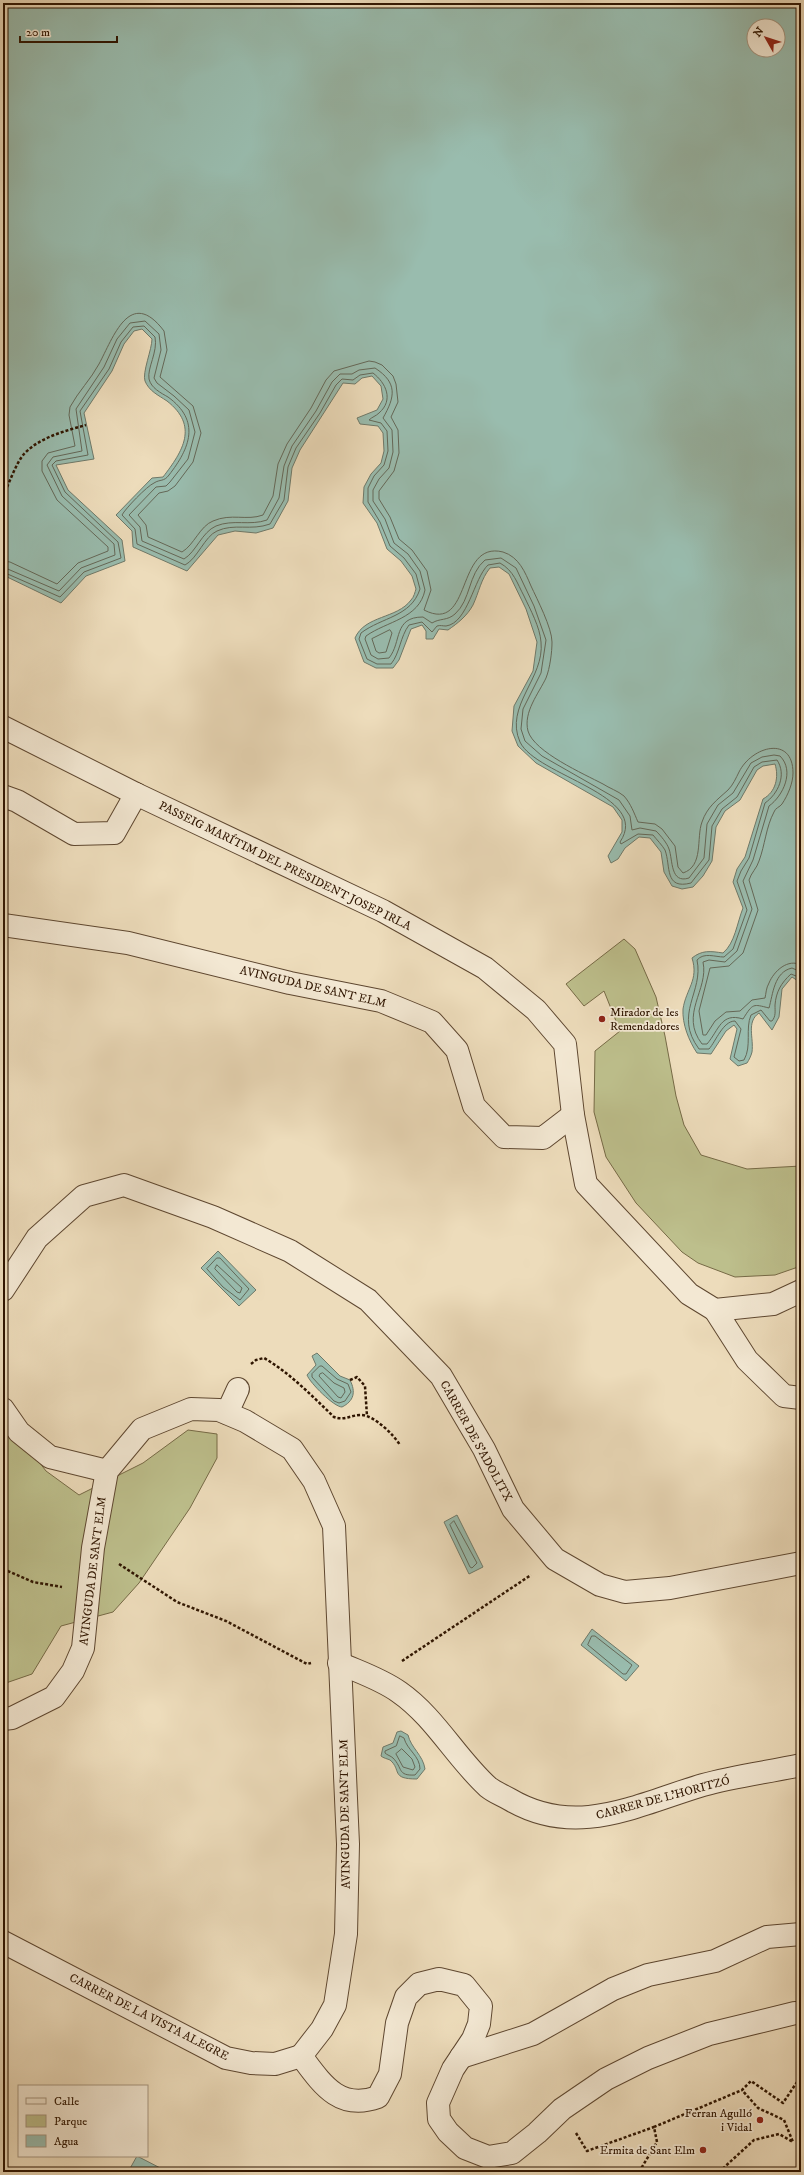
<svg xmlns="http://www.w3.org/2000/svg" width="804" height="2175" font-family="'IM FELL DW Pica',serif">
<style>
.green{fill:#bdbf8c;stroke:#766a46}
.water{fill:#99bcae;stroke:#6f7969;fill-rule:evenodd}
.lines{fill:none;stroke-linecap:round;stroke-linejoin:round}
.shore{stroke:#646858;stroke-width:1}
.minor-casing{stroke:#5e4730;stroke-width:24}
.path{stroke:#2f1501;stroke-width:2.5;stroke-dasharray:3 2;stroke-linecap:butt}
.minor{stroke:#f3e8d3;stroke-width:22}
.poi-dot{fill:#8f2418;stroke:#f3e8d3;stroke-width:1.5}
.labels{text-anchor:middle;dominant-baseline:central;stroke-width:3.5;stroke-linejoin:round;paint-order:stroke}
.street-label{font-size:12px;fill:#2f1501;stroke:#f3e8d3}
.poi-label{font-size:12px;fill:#2f1501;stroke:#f3e8d3;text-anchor:end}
</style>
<rect width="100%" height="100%" fill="#eddcbb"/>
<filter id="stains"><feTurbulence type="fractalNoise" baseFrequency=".005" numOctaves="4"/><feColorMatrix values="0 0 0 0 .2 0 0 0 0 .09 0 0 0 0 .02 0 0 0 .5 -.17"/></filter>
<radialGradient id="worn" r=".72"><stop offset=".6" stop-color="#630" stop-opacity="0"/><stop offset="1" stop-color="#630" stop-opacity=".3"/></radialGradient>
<g class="green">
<path d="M 624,939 L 635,949 L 656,997 L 665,1036 L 676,1096 L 684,1125 L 701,1155 L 747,1169 L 801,1166 L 801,1266 L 775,1275 L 735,1277 L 698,1263 L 682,1252 L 636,1203 L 606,1157 L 594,1112 L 595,1051 L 620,1031 L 604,991 L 584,1006 L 566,984 Z"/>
<path d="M 3,1415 L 46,1471 L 79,1495 L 143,1463 L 188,1430 L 217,1434 L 217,1458 L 190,1508 L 139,1583 L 113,1612 L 61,1626 L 32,1674 L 3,1684 Z"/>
</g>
<g class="water">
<path d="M 3,3 L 801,3 L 801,983 L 792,977 L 782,989 L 779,1017 L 772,1030 L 759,1013 C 746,1022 754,1038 752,1052 C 751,1056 749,1060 747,1063 L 738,1066 L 730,1059 L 737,1029 L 734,1025 L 726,1031 L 711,1054 L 697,1053 C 689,1041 682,1024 683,1009 C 686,989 699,980 692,958 C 702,950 710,951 723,953 C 735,943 737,923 743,908 L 733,882 L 737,869 L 745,857 L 763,799 C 776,792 779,777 775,764 L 763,766 L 757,770 L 740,800 L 725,811 L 716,827 L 712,861 L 703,876 L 693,887 L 682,889 L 672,886 L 664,872 L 661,852 L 650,838 L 639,837 L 625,848 L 618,859 L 611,863 L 608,856 L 622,832 L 622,820 L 613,807 L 536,763 L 518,746 L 512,731 L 514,706 L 533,671 L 537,642 L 526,609 L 509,574 L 499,567 L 490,568 C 481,579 479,592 473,605 C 467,616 458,623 448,630 L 439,629 L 433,639 L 426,639 L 426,631 L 422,625 L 411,629 L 399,660 L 393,668 L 376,668 L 364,662 L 355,638 C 365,615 397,619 411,600 C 414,597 415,592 416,589 L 412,576 L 401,561 L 387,549 L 377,523 L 363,503 L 364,487 L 371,474 L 381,463 L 384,451 L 383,433 L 378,426 L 360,424 L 357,418 L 377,410 L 383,399 L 381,386 L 372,376 L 362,378 L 355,384 L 343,383 L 300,450 L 292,468 L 288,501 L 273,528 L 256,533 L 235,531 L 218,535 L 187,571 L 133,547 L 132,531 L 116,515 L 152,478 L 163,477 C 183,451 199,426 167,401 C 158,395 149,391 145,381 C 142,373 152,349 152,339 L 142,329 L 134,331 L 124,344 L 112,371 L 84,413 L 94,459 L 56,465 L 68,490 L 122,540 L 125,561 L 86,576 L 61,603 L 3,575 ZM 754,26 L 778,26 L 778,50 L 754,50 Z"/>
<path d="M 218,1251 L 256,1290 L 239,1306 L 201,1268 Z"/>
<path d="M 317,1353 L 340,1376 L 350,1380 C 356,1392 354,1401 342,1407 C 334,1407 310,1383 307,1375 L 316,1365 L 312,1356 Z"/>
<path d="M 457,1515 L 483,1567 L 469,1574 L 444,1522 Z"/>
<path d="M 592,1629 L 639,1666 L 626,1681 L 581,1645 Z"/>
<path d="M 401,1731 L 408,1735 C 411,1748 423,1755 425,1769 L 417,1779 C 390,1779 402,1770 390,1760 C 388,1759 383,1758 381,1756 L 383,1747 L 393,1743 L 397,1732 Z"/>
<path d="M 137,2156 L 168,2172 L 128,2172 Z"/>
</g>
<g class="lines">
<g class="shore">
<path d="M 3,561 L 10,562 L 57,584 L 78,563 L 108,551 L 108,547 L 57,500 L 42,471 L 42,461 L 48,453 L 75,446 L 69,415 L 70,407 C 78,392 91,379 99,364 C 113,338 130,286 164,331 L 167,350 L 160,377 L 193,406 L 201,433 L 193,462 L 175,486 L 168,491 L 159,493 L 138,515 L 146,525 L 148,537 L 182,552 C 194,545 200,526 213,521 C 231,513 247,521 263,515 L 273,496 L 278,464 L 287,444 L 311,408 L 326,380 L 334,371 L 369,361 L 375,362 L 382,365 L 393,376 L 396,384 L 398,402 L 391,417 L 398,430 L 399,453 L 394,471 L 379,491 L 379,499 L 390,517 L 399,539 L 412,550 L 427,571 L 431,590 L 424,610 C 473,635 455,540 503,552 C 519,557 525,572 531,586 C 537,599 552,628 552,642 C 552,652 550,668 546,678 C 539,693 523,712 528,731 C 534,752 584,774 603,784 C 609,788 618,791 624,796 C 631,804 634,813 638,822 L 655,824 L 662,829 L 675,846 L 678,867 L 683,873 C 704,866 696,838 702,822 C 707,807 717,800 728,790 C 733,785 736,778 739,772 C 752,746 793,735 793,773 C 793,783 788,795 782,804 C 780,807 775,808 774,812 C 766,827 765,845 759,861 C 757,868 751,873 749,880 L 758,910 L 743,953 L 729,966 L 710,968 L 699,1011 L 703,1035 L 706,1035 L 715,1021 L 726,1012 L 740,1011 L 752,1000 L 765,998 C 766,994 766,988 769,983 C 774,971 788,958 801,965"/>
<path d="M 3,567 L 59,591 L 81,568 L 115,555 L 114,544 L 62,496 L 47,465 L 53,457 L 82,451 L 76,409 L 104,367 L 117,339 L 130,323 L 145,321 L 159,334 L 161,350 L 154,378 L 157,383 L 174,396 L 189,410 L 195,432 L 188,459 L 170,482 L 166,486 L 156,487 L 129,515 L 140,527 L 142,541 L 184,559 C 196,552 202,532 216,526 C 233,519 250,526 267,520 L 279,498 L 284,466 L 292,446 L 316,411 L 332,382 L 340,374 L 352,374 L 359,370 L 375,368 C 398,383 395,397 383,418 L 392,430 L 393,452 L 389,468 L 379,479 L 373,490 L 373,501 L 385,519 L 394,543 L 408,554 L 420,571 L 425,590 C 419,619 387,621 366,636 L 365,639 L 371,655 L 378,659 L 389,658 C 402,642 393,617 423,617 L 432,623 C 440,618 447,621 455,614 C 471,600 468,574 485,560 L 501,558 L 516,568 L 534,606 L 546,640 L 541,673 L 523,709 L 521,729 L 525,741 L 542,756 L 619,800 L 630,816 L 632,830 L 640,828 L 656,831 C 661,836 667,843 669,849 C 673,860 670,884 689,878 L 704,858 L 707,824 L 718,805 L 733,793 L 751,763 L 762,757 L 774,755 L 780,756 C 795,771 783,796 769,806 L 753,860 L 743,881 L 752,909 L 737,951 L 725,962 L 709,960 L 703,962 C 709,990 679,1014 702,1044 L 707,1044 C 719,1030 721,1012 743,1019 C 753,1003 753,1004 769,1008 C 773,994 774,972 792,968 L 801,972"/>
<path d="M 3,572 L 60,597 L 84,572 L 121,558 L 118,542 L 65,492 L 52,465 L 56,461 L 88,455 L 80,411 L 109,369 L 121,342 L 133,327 L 144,326 L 155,337 C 158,352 147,368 149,379 C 151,388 161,393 168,397 C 201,421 190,448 169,475 C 164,482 160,479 154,483 C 147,486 125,509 122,515 L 135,529 L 137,544 L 185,565 C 197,559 205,536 217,531 C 234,523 251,531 270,524 L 284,500 L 288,467 L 296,448 L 320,413 L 336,385 L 342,379 L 353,380 L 360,375 L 373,373 C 386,383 394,400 379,413 C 376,416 372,417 369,420 L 381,423 L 387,431 L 388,451 L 384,465 L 374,476 L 368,488 L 368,502 L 380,522 L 390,546 L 404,558 L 416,574 L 420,589 C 411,617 382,617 361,633 L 359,639 L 367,659 L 377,664 L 391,664 C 400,653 400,637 409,625 L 422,622 L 432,632 L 437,626 C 440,625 443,626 446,626 C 468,623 474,578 488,565 L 500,563 C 514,571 517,583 524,596 C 530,609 540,627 541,642 C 545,678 504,706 520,742 C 536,776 652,795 620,842 L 621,844 L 638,834 L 653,835 C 657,840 662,845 665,850 C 671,866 664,890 691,883 L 709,860 L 712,826 L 722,809 L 737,797 L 754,767 L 762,762 L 777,760 C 787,775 778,794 765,803 L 749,858 L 741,871 L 737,881 L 747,910 L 733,949 L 724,957 C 715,957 704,952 697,960 C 704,992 673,1014 699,1049 L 709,1049 C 716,1041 723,1021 735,1021 L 741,1029 L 734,1057 L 739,1061 L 744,1060 C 752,1046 745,1029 751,1015 L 761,1010 L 770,1021 L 772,1021 C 776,1016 775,1012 775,1005 C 776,992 781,983 791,974 L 801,978"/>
<path d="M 390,630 L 392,633 L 386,652 L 379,653 L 376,651 L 372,639 Z"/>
<path d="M 217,1258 L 220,1258 L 249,1289 L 240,1300 L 223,1287 L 207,1269 Z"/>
<path d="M 217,1265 L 242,1288 L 240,1293 L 237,1292 L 215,1269 Z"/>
<path d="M 320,1366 L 322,1366 L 337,1379 L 348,1384 L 351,1392 L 345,1401 L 339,1403 L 334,1401 L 312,1377 L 312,1374 Z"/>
<path d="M 323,1373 L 334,1383 L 344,1388 L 345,1392 L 341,1398 L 338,1397 L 319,1376 L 320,1374 Z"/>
<path d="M 454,1521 L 477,1563 L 472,1568 L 470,1567 L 450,1525 Z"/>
<path d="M 592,1636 L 595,1636 L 632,1665 L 626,1674 L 623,1674 L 588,1645 Z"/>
<path d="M 400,1736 L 404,1738 C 407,1750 420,1756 420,1769 L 415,1775 C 397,1776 403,1768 393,1758 C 391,1756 387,1755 385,1753 L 385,1751 L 396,1746 Z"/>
<path d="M 402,1749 L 412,1759 L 415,1767 L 413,1770 L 403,1767 L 396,1754 Z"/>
</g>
<defs>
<g id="minor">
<path d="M 3,727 L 136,794 L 383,911 L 485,968 L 536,1010 L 565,1044 L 573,1115 L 586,1184 L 689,1294 L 715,1310 L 773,1304 L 801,1291"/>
<path d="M 3,796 L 17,801 L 74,834 L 114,833 L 136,794"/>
<path d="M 3,925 L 128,943 L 290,983 L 381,1001 L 432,1022 L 457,1050 L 474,1106 L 504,1137 L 543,1138 L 573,1115"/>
<path d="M 3,1290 L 37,1238 L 84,1196 L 124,1185 L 213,1217 L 290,1251 L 368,1300 L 441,1376 L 484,1449 L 513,1509 L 555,1559 L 600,1585 L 625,1592 L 670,1588 L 801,1563"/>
<path d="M 715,1310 L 747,1360 L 784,1396 L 801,1398"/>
<path d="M 3,1409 L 19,1432 L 50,1457 L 107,1471"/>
<path d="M 227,1413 L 238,1389"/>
<path d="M 339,1663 C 359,1672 381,1679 399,1692 C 435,1717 456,1758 488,1787 C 494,1792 502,1795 509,1799 C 576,1839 636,1805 703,1785 C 735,1776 769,1772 801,1765"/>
<path d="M 3,1719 L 12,1718 L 54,1697 L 73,1671 L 83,1648 L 93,1548 L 107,1471 L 142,1429 L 191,1409 L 219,1410 L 245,1421 L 292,1449 L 314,1481 L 334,1526 L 348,1844 L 346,1934 L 335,2005 L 322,2029 L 301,2056"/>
<path d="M 3,1942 L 226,2058 L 251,2063 L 275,2064 L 301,2056"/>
<path d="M 301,2056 C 322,2084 339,2111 378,2097 L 390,2074 L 397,2023 L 406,1997 L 419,1984 L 439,1979 L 464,1985 L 481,2006 L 479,2024 L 473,2039 L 453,2069 L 438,2103 L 439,2119 L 448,2132 L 465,2148 L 488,2157 L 512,2153 L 537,2133 L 562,2109 L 606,2079 L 648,2058 L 709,2034 L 795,2013"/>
<path d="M 461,2057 L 533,2034 L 613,1989 L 648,1975 L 715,1961 L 767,1937 L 801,1934"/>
</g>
</defs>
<use href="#minor" class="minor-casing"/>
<g class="path">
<path d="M 3,496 C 9,484 16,463 24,454 C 40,437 65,431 86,425"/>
<path d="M 251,1364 L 256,1360 L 264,1358 C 290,1373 312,1396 334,1417 C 344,1421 351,1415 361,1415 C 374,1415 394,1435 400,1445"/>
<path d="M 350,1380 L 357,1377 L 365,1386 L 367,1416"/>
<path d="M 119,1564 L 177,1602 L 226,1621 L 307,1664 L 311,1663"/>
<path d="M 3,1569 L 33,1582 L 62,1587"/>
<path d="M 402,1661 L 531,1575"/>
<path d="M 799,1987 L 801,1976"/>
<path d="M 576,2133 L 587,2151 L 654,2127"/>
<path d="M 639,2172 L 657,2142 L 654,2127 L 742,2090 L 751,2081 L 783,2103 L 801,2076"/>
<path d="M 719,2172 L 754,2140 L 779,2134 L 793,2142 L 784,2120 L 758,2108 L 742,2090"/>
</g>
<use href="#minor" class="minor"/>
</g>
<g class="poi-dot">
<circle cx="602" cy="1019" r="4"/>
<circle cx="760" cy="2120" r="4"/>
<circle cx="703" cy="2150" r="4"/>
</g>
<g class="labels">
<g class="street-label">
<text transform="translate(285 866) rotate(26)">PASSEIG MARÍTIM DEL PRESIDENT JOSEP IRLA</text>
<text transform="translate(313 987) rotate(13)">AVINGUDA DE SANT ELM</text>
<text transform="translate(476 1441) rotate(61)">CARRER DE S'ADOLITX</text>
<text transform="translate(93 1571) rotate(-83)">AVINGUDA DE SANT ELM</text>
<text transform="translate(663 1798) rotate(-15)">CARRER DE L'HORITZÓ</text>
<text transform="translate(345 1814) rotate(-91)">AVINGUDA DE SANT ELM</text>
<text transform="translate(149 2017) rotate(27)">CARRER DE LA VISTA ALEGRE</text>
</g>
<g class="poi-label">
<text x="610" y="1012" text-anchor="start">Mirador de les<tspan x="610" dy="14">Remendadores</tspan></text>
<text x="752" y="2113">Ferran Agulló<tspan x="752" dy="14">i Vidal</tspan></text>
<text x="695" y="2150">Ermita de Sant Elm</text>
</g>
</g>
<rect width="804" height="2175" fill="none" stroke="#eddcbb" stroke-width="16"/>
<rect x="4" y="4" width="796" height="2167" fill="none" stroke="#2f1501" stroke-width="2"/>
<rect x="8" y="8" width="788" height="2159" fill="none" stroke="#2f1501"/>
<rect x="18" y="2085" width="130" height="72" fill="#f3e8d3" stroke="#a5947f"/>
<rect x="26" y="2098" width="20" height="6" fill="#f3e8d3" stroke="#a5947f"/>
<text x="54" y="2105" font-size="12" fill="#2f1501">Calle</text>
<rect x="26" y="2115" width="20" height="12" fill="#bdbf8c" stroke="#a5947f"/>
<text x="54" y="2125" font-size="12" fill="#2f1501">Parque</text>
<rect x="26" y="2135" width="20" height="12" fill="#99bcae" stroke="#a5947f"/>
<text x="54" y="2145" font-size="12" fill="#2f1501">Agua</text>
<g transform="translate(766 38) rotate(309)"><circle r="19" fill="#f3e8d3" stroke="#a5947f"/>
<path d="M0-3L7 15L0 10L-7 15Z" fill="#8f2418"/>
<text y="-6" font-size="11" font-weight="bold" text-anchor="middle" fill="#2f1501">N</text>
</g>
<path d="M20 36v6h97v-6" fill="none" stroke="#2f1501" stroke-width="2"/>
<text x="26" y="36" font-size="12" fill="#2f1501" stroke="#f3e8d3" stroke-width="3" paint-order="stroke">20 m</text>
<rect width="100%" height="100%" filter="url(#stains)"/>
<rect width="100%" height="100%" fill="url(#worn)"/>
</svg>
